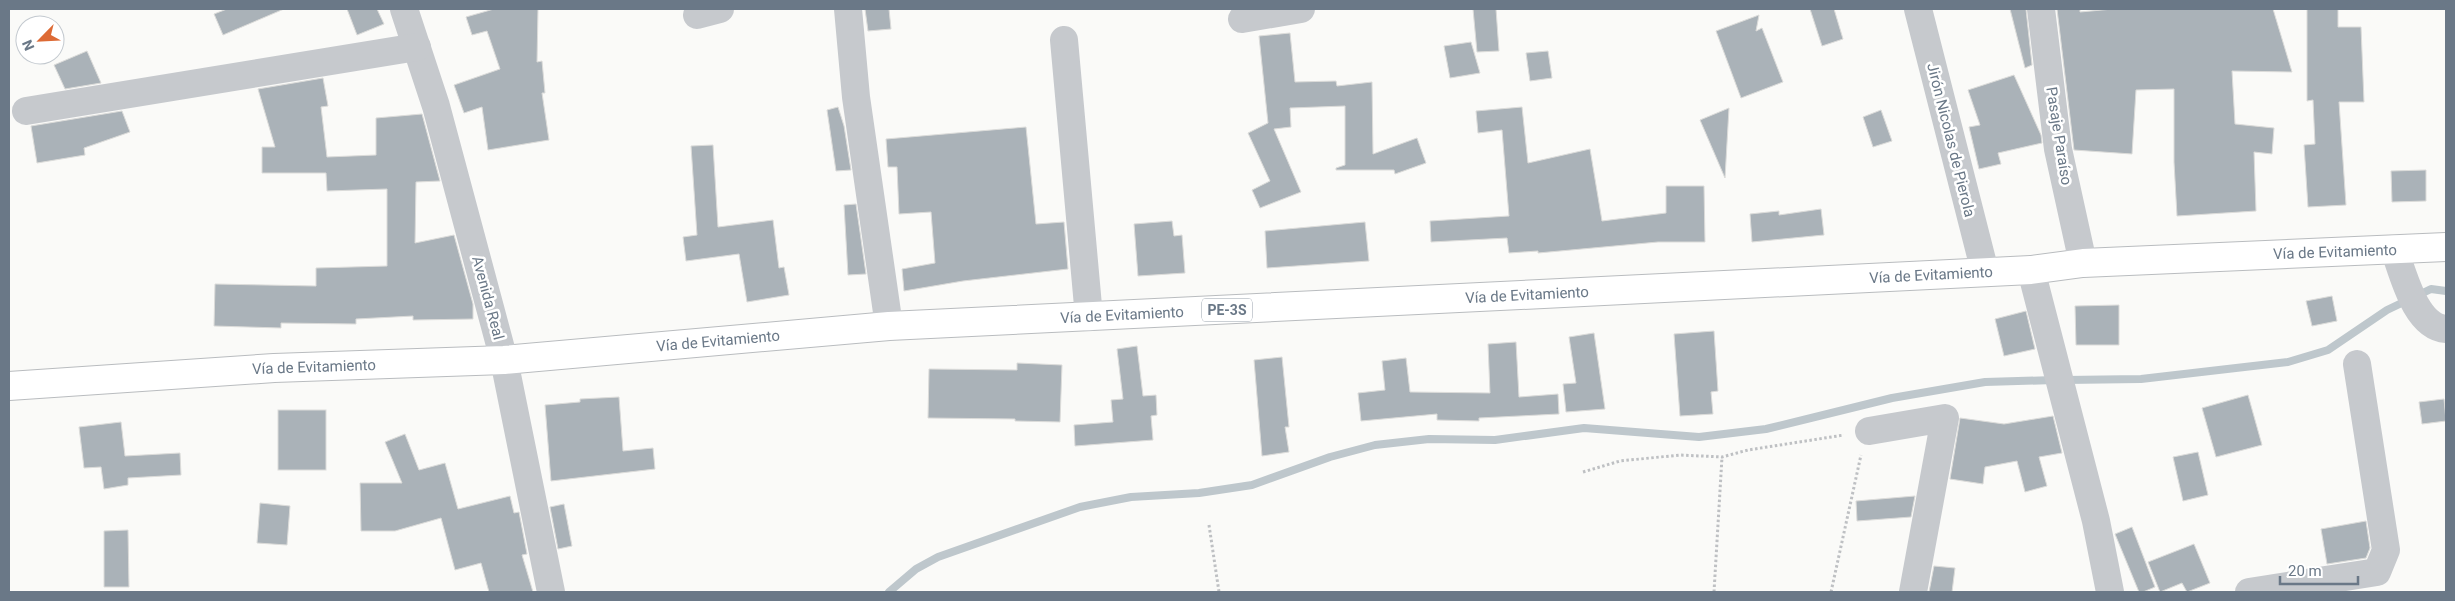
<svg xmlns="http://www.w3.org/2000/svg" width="2455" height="601" font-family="Roboto,sans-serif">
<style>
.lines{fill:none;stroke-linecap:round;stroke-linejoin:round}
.stream{stroke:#bec7cc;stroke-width:8}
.building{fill:#aab2b8;stroke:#dcdcda}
.highway-casing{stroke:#b9bcbf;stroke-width:30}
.path{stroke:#bec0c3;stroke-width:3;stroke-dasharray:2.5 2.5;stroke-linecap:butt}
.minor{stroke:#c6c9cd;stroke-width:28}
.highway{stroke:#fff;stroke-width:28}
.labels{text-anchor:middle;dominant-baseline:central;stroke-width:5;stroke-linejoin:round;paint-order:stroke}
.shield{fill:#fff;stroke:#97a0ab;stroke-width:1}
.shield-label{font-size:14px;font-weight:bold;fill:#6a7887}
.street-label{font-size:15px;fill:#6a7887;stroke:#fff}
</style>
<rect width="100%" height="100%" fill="#fafaf8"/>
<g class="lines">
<g class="stream">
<path d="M 2065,380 L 2141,379 L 2288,362 L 2328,350 L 2387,310 L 2431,289 L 2446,291"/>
<path d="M 889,592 L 916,569 L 938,557 L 1080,507 L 1131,497 L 1199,493 L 1252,485 L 1330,457 L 1375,445 L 1429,439 L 1495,440 L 1584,428 L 1699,437 L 1766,429 L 1892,398 L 1985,382 L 2054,380"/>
</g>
</g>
<g class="building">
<path d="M 227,9 L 284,9 L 223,35 L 214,14 Z"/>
<path d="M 347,9 L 377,9 L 384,24 L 357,35 Z"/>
<path d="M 494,9 L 538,9 L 537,62 L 542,61 L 545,93 L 542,93 L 549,140 L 488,150 L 482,107 L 464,113 L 454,85 L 500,69 L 487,31 L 472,35 L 466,17 Z"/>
<path d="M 865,9 L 889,9 L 891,29 L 868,31 Z"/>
<path d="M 1473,9 L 1496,9 L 1499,51 L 1477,52 Z"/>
<path d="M 1810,9 L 1834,9 L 1843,39 L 1822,46 Z"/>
<path d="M 2010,9 L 2026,9 L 2032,65 L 2025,68 Z"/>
<path d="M 2057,9 L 2080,9 L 2080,12 L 2113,9 L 2273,9 L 2292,72 L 2232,71 L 2235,124 L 2274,128 L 2272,154 L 2254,152 L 2256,211 L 2177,216 L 2174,162 L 2174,89 L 2136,90 L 2132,154 L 2074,150 Z"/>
<path d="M 2307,9 L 2338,9 L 2338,27 L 2361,27 L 2364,102 L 2339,102 L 2346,205 L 2308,207 L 2304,145 L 2315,144 L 2313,100 L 2307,101 Z"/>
<path d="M 1759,15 L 1756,31 L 1762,28 L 1783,82 L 1741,98 L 1716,31 Z"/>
<path d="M 1290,33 L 1295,82 L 1336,81 L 1337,86 L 1372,82 L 1373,154 L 1417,138 L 1426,163 L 1395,174 L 1394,170 L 1336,170 L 1336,168 L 1345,165 L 1345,106 L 1290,108 L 1291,127 L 1274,129 L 1301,192 L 1260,208 L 1252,190 L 1270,181 L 1248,133 L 1268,123 L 1259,36 Z"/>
<path d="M 1471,42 L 1480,73 L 1450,78 L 1444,46 Z"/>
<path d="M 87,51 L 101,83 L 65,89 L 54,65 Z"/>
<path d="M 1548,51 L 1552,78 L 1530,81 L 1526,53 Z"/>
<path d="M 2014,75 L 2041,135 L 2042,143 L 1998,153 L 2001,164 L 1979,169 L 1969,127 L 1980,125 L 1968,90 Z"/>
<path d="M 323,78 L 328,106 L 321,107 L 327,157 L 376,155 L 376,118 L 422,114 L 440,181 L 416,182 L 415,243 L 454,235 L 473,304 L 473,319 L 413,320 L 413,316 L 356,319 L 356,324 L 281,323 L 281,328 L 214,326 L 215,284 L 316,286 L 316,268 L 387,266 L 387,189 L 327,191 L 326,173 L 262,173 L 262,147 L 275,147 L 258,89 Z"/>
<path d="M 838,107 L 844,126 L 851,170 L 836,171 L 827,110 Z"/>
<path d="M 1522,107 L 1528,163 L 1590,149 L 1602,221 L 1666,213 L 1666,186 L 1704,186 L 1705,242 L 1658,242 L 1538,253 L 1538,251 L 1509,253 L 1507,238 L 1431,242 L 1430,221 L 1509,216 L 1502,130 L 1478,133 L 1476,111 Z"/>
<path d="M 1729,108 L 1725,178 L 1700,120 Z"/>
<path d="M 1881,110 L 1892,141 L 1873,147 L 1863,117 Z"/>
<path d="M 122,111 L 130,132 L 84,148 L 85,155 L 37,163 L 31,126 Z"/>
<path d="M 1026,127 L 1036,224 L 1064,222 L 1068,269 L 963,281 L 904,291 L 902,269 L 935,263 L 931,212 L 899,214 L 897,167 L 888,167 L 886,139 Z"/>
<path d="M 713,145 L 718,227 L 773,220 L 779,268 L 784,267 L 789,295 L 747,302 L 739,254 L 686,261 L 683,237 L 697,235 L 691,146 Z"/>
<path d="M 2426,170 L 2426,201 L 2392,202 L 2391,171 Z"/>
<path d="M 856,204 L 866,274 L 848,275 L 844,205 Z"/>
<path d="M 1821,209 L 1824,235 L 1752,242 L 1750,214 L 1779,211 L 1779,215 Z"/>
<path d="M 1172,221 L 1174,236 L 1182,235 L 1185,273 L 1138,276 L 1134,224 Z"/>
<path d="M 1365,222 L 1369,261 L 1267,268 L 1265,231 Z"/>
<path d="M 2332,296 L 2337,321 L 2312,326 L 2306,301 Z"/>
<path d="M 2119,305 L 2119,345 L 2076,345 L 2075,306 Z"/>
<path d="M 2026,311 L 2035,349 L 2004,356 L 1995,319 Z"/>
<path d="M 1714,331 L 1718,391 L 1711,392 L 1713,414 L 1680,416 L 1674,334 Z"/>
<path d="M 1594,333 L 1605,409 L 1566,412 L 1563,384 L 1576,383 L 1569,337 Z"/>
<path d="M 1516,342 L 1519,397 L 1558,394 L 1559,414 L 1479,418 L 1479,421 L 1437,420 L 1437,414 L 1361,421 L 1358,393 L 1385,390 L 1382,361 L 1406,358 L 1410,392 L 1490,393 L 1488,344 Z"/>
<path d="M 1137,346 L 1143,396 L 1156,395 L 1157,415 L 1151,416 L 1153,440 L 1075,446 L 1074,425 L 1113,422 L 1111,400 L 1123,399 L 1117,349 Z"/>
<path d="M 1282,357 L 1289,427 L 1285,427 L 1289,452 L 1262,456 L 1254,360 Z"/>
<path d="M 1017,363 L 1062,365 L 1060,422 L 1015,421 L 1015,419 L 928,418 L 929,369 L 1017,370 Z"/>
<path d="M 2248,395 L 2262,445 L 2216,457 L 2202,408 Z"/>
<path d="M 619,397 L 623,451 L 653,448 L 655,469 L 551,481 L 545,405 L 580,402 L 580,399 Z"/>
<path d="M 2444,399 L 2446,421 L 2422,424 L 2419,402 Z"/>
<rect x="278" y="410" width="48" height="60"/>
<path d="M 2053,416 L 2062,453 L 2039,457 L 2047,486 L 2025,492 L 2017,461 L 1985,467 L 1983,484 L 1950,479 L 1960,418 L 2004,424 Z"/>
<path d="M 121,422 L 125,456 L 180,453 L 181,475 L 128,478 L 128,485 L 104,489 L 101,467 L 84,468 L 79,427 Z"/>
<path d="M 405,434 L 419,470 L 445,463 L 458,509 L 510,496 L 514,513 L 519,512 L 527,554 L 522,555 L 533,592 L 489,592 L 481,563 L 455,570 L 441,518 L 395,531 L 361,531 L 360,483 L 402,483 L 385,442 Z"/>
<path d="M 2198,452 L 2208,495 L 2183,501 L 2173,457 Z"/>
<path d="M 1915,496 L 1911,517 L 1857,521 L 1856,501 Z"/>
<path d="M 260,503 L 290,506 L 287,545 L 257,543 Z"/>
<path d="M 564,504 L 572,546 L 558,549 L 550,507 Z"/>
<path d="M 2366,521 L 2370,548 L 2366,558 L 2327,564 L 2321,529 Z"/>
<path d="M 2132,527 L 2155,587 L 2143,592 L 2139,592 L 2115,534 Z"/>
<path d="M 128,530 L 129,587 L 104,587 L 104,531 Z"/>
<path d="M 2194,544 L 2210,583 L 2187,592 L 2182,583 L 2160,592 L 2148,562 Z"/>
<path d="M 1934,566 L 1955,568 L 1952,592 L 1929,592 Z"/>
</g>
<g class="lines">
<defs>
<path id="highway" d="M 9,386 L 274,368 L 504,360 L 889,326 L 2031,270 L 2083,263 L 2446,247"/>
</defs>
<use href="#highway" class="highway-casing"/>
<g class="path">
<path d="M 1583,472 L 1620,461 L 1680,455 L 1722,457 L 1748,450 L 1844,435"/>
<path d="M 1209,525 L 1219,592"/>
<path d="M 1714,592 L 1722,457"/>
<path d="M 1831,592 L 1861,455"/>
</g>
<g class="minor">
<path d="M 404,9 L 436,106 L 504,360 L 551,592"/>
<path d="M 848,9 L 856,97 L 889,326"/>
<path d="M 1918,9 L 1985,272"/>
<path d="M 2041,9 L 2058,149 L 2083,263"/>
<path d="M 697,15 L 720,9"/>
<path d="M 1242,19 L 1301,9"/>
<path d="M 1064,40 L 1089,317"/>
<path d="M 26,111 L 417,47"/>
<path d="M 2394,249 C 2403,273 2415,327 2446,329"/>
<path d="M 2031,270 L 2096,521 L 2110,592"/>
<path d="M 1869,431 L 1945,418 L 1913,592"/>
<path d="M 2249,592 L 2377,572 L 2386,550 L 2357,364"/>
</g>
<use href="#highway" class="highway"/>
</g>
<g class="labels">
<rect class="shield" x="1202" y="298.5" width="50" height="23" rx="4"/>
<g class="shield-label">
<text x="1227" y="310">PE-3S</text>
</g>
<g class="street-label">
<text transform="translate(2059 136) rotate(81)">Pasaje Paraíso</text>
<text transform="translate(1951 140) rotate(76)">Jirón Nicolas de Pierola</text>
<text transform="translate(2335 252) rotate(-2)">Vía de Evitamiento</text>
<text transform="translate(1931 275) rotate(-3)">Vía de Evitamiento</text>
<text transform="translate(1527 295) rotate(-3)">Vía de Evitamiento</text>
<text transform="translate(488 298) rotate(75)">Avenida Real</text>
<text transform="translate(1122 315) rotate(-3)">Vía de Evitamiento</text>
<text transform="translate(718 341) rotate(-5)">Vía de Evitamiento</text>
<text transform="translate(314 367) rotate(-2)">Vía de Evitamiento</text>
</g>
</g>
<rect width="2455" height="601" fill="none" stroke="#6a7887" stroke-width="20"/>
<g transform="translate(40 40) rotate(246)"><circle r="24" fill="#ffffff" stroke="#c3c9cf"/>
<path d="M0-4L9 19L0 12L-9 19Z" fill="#dd6a35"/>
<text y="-8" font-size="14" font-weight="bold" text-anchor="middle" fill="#6a7887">N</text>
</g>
<path d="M2280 576v8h78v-8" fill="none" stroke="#6a7887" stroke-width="2.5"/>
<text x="2288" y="576" font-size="15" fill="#6a7887" stroke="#ffffff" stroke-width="4" paint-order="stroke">20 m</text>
</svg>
